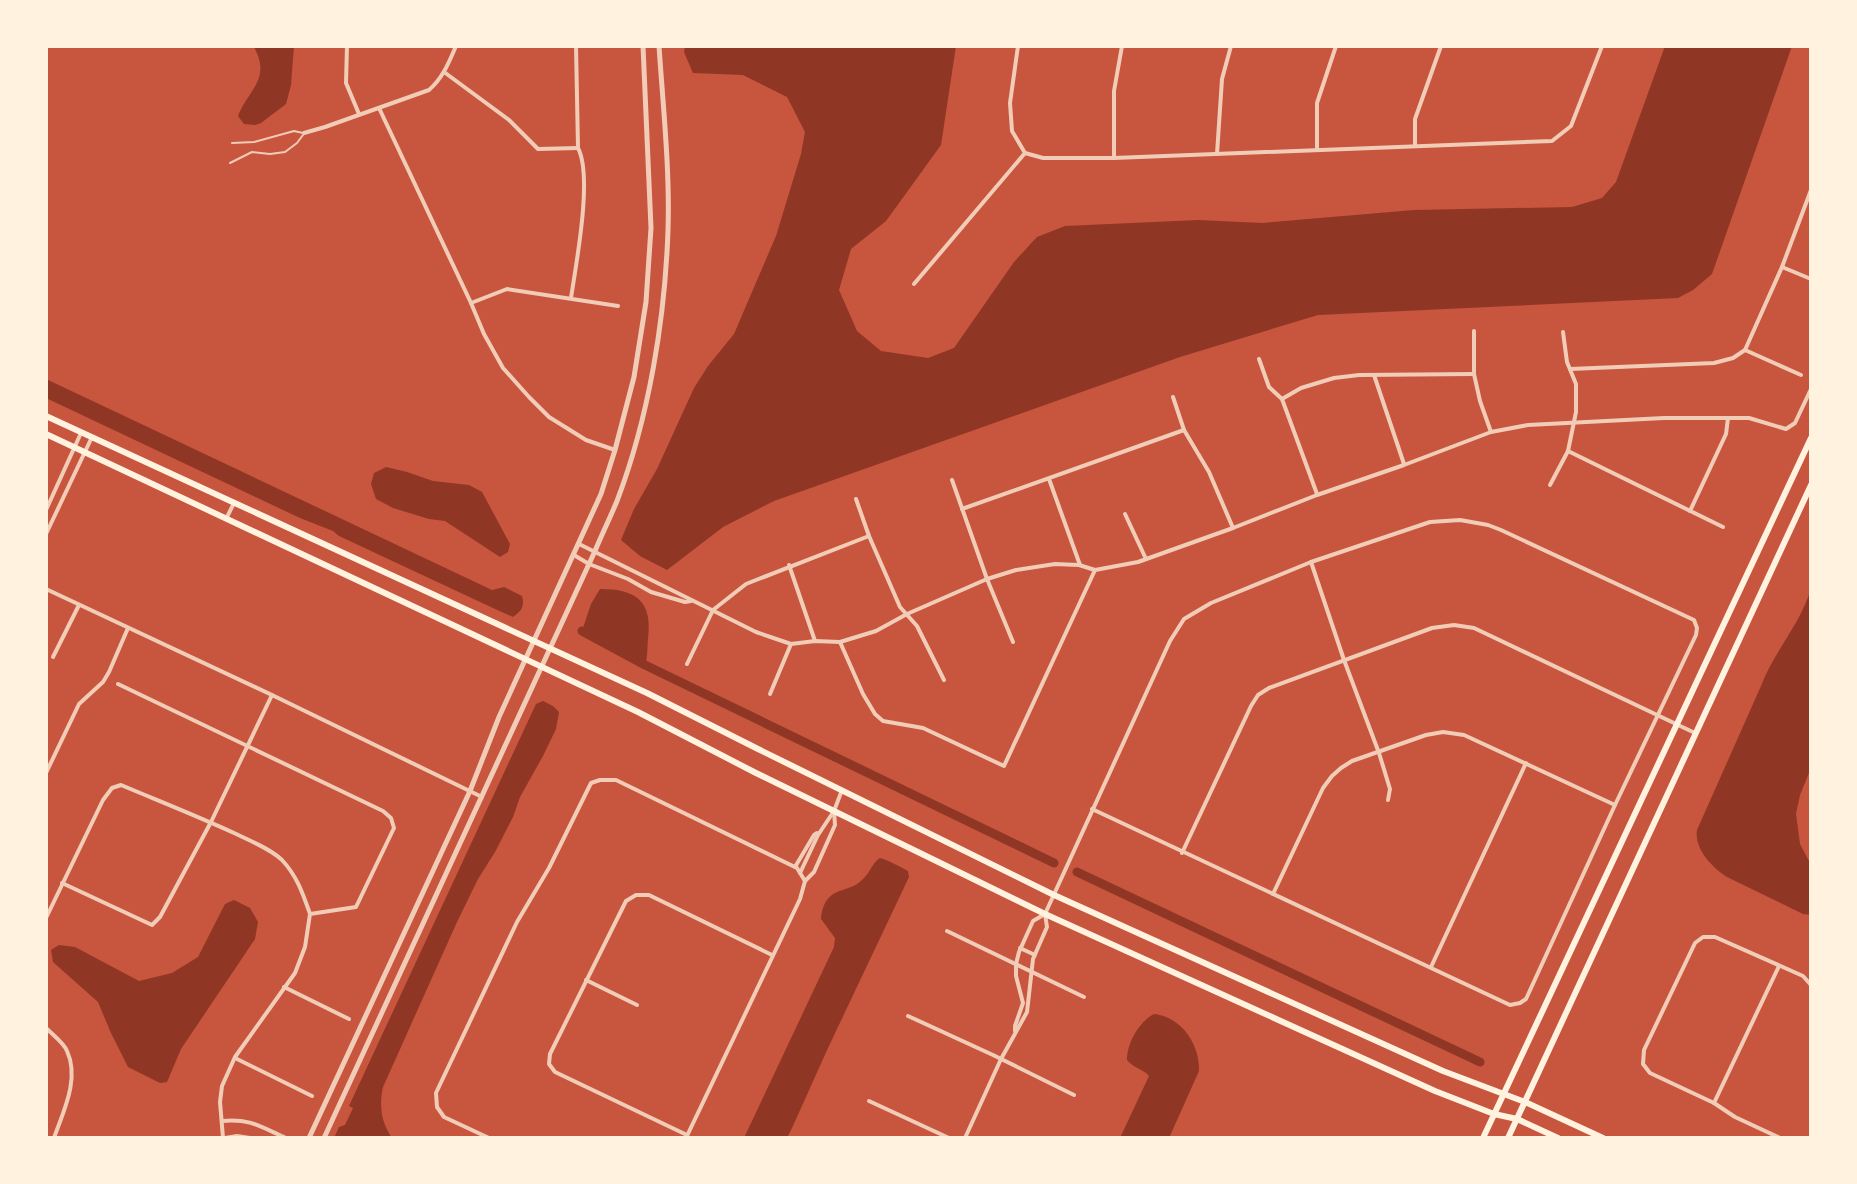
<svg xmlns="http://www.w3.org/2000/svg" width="1857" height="1184" font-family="Poppins,sans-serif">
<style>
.water{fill:#8f3625}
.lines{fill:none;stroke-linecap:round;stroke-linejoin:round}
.canal{stroke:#8f3625;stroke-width:9}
.service{stroke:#f1ccb7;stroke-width:2}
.minor{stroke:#f1ccb7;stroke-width:4}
.tertiary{stroke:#f1ccb7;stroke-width:5}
.secondary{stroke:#fff3e0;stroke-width:6}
.primary{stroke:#fff3e0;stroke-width:6}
</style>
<rect width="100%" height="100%" fill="#c8553d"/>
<g class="water">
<path d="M 254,46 L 294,46 L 291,85 L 286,104 L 261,123 L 255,125 L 244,124 L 238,116 C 245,96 266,82 259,59 C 258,54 255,50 254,46 Z"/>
<path d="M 685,46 L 956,46 L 941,145 L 886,221 L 851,249 L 839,290 L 857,331 L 881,351 L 928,358 L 954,348 L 1014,262 L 1037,237 L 1065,226 L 1198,220 L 1262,223 L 1414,210 L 1572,207 L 1602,198 L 1616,182 L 1665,46 L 1792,46 L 1712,274 L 1693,290 L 1678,298 L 1318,315 L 1180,357 L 774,501 L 723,527 L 667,570 L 640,556 L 621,540 L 634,509 L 657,469 L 694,388 L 708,366 L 734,334 L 776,236 L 801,154 L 805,132 L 787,97 L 743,75 L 693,73 L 684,52 Z"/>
<path d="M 46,379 L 492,590 L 504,587 L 522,596 C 525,607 521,611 513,617 L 493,608 L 339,536 L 333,531 L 300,518 L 46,398 Z"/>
<path d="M 386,467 L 407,472 L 433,481 L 469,485 L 482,492 L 510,544 L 508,552 L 500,557 L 445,521 L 429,519 L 393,508 L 376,499 L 371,484 L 374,473 Z"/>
<path d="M 1811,588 L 1811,768 L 1800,795 L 1796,814 L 1800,844 L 1811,865 L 1811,915 L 1803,914 L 1727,877 C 1712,867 1694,849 1697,830 L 1761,686 C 1774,651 1801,624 1811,588 Z"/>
<path d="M 600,589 C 636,589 653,601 648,639 C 647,648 648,656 645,665 L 582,631 L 591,604 Z"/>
<path d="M 543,701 L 553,706 L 559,712 L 556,729 L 543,756 L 520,797 L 513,817 L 495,852 L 478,879 L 457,922 L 383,1087 C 379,1106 381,1122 392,1138 L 334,1138 L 339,1127 L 345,1125 L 353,1108 L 349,1106 L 536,704 Z"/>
<path d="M 880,858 C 886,859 902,868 908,871 L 909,877 L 828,1048 L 792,1128 L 787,1138 L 744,1138 L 834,947 L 835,938 L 821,919 C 825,883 848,896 864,878 C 871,871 872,863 880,858 Z"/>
<path d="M 234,900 L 250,908 L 258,922 L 255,939 L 181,1049 L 167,1082 L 160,1083 L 128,1067 L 111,1033 L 98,1002 L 53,962 L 51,950 L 59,945 L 75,947 L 139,981 L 172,973 L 198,957 L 225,904 Z"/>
<path d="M 1154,1014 C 1182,1017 1200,1045 1199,1071 L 1169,1138 L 1120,1138 L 1149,1076 C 1145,1070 1133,1068 1127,1060 C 1127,1043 1139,1022 1154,1014 Z"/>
</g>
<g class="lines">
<g class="canal">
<path d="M 582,631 L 645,665 L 1054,863"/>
<path d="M 1077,872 L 1480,1062"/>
</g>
<g class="service">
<path d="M 232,143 L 254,142 L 294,131 L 303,133"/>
<path d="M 230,163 L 252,152 L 270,154 L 285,152 L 297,143 L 303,135"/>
</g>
<g class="minor">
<path d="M 347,46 L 346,83 L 359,114"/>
<path d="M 444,72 L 509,120 L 538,149 L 578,148"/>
<path d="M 379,108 L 471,303 L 484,334 L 503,368 L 529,397 L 549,417 L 586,440 L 615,450"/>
<path d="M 304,133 L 325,127 L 429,90 C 443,78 449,62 456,46"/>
<path d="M 1415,146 L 1415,119 L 1441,46"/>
<path d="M 1317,150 L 1317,103 L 1336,46"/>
<path d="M 1025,153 L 1043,158 L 1114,158 L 1552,141 L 1571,126 L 1602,46"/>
<path d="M 1217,154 L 1222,79 L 1231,46"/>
<path d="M 1114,158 L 1114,91 L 1122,46"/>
<path d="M 1782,267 L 1811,279"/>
<path d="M 914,284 L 1025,153 L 1012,131 L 1010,103 L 1018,46"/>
<path d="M 571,298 C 576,264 593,177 578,148 L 576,46"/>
<path d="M 471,303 L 507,289 L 618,306"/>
<path d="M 1474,331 L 1474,374 L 1480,401 L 1491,432"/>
<path d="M 1745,350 L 1801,375"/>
<path d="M 1259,359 L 1269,387 L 1282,399 L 1317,494"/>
<path d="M 1570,369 L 1714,363 L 1733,358 L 1745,350 L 1782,267 L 1811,190"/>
<path d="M 1374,375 L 1404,464"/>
<path d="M 1173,397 L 1184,430 L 1209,472 L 1233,528"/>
<path d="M 1282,399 L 1301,388 L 1334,378 L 1359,375 L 1474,374"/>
<path d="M 1568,451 L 1723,527"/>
<path d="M 1049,479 L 1080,565"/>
<path d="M 952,480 L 987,579 L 1013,642"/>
<path d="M 1550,485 L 1568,451 L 1576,412 L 1576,384 L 1567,362 L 1563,332"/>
<path d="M 856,499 L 869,536 L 900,607 L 917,626 L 944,680"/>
<path d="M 962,509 L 1184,430"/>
<path d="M 46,510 L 81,433"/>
<path d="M 1690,511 L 1726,434 L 1728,418"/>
<path d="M 1125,514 L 1146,559"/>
<path d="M 226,519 L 234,503"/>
<path d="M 46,534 L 92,437"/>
<path d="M 579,544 L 756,632 L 791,644 L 815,641 L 840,642 L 876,631 L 907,614 L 987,579 L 1016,570 L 1055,564 L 1079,565 L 1095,570 L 1138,562 L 1233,528 L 1317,495 L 1404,465 L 1491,432 L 1528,425 L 1664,418 L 1749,418 L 1786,429 L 1795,423 L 1811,389"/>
<path d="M 574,555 L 589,564 L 628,579 L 651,592 L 685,602 L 691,601"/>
<path d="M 1311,562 L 1344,660 L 1379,753 L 1390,789 L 1388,800"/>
<path d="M 789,565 L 815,641"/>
<path d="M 46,589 L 272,695 L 482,797"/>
<path d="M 840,642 L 863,694 L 875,714 L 883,721 L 923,728 L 1004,766 L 1095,570"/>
<path d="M 53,657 L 79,605"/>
<path d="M 687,664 L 713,610 L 746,584 L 869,536"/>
<path d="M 118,684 L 383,811 L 391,818 L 394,828 L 356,907 L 310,914 L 305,947 L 295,973 L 235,1057 L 222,1086 L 220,1102 L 223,1138"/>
<path d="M 770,694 L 791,644"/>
<path d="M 46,773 L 79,704 L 103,682 L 109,672 L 128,628"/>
<path d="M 1182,853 L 1251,706 L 1258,695 L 1269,688 L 1432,628 L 1454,625 L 1474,628 L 1695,733"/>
<path d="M 795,867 L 814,835 L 817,833"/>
<path d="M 800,873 L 818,835 L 834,811 L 842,790"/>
<path d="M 62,883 L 152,925 L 160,917 L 211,822 L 272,695"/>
<path d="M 1273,894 L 1323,788 L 1332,776 L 1341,768 L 1352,761 L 1426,735 L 1443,732 L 1464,735 L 1615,805"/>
<path d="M 46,918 L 103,800 L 112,788 L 121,785 C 159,801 197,816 234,833 C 250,841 269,848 282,860 C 297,876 303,894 310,914"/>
<path d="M 947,931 L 1084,997"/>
<path d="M 1020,948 L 1035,955"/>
<path d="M 1431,967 L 1526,763"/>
<path d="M 586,980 L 637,1005"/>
<path d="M 284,987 L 349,1019"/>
<path d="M 908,1016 L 993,1055 L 1074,1095"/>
<path d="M 46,1028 C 53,1035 64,1043 67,1051 C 80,1079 63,1112 54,1138"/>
<path d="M 1015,1031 L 1015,1026 L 1023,1003 L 1016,976 L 1016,964 L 1019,952 L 1033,921 L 1045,914"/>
<path d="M 235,1058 L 312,1096"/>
<path d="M 869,1101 L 949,1138"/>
<path d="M 1714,1103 L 1779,966"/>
<path d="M 222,1121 C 250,1118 261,1127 286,1138"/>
<path d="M 687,1135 L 555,1072 L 549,1064 L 550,1054 L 626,901 L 636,895 L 649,895 L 772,955"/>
<path d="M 46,1138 L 47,1138"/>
<path d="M 225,1138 L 237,1136 L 250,1138"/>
<path d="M 489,1138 L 444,1117 L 437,1107 L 436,1093 L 517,922 L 549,868 L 591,783 L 600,780 L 616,780 L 797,868 L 805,881"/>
<path d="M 686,1138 L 800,899 L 805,881 L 814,872 L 835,825 L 834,811"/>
<path d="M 965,1138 L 1001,1059 L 1027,1012 L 1033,959 L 1047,927 L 1045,914 L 1170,641 L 1184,619 L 1211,603 L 1311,562 L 1430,522 L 1460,520 L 1488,525 L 1501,530 L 1694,620 L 1697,628 L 1696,635 L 1615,805 L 1526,999 L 1520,1003 L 1510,1005 L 1092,809"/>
<path d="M 1780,1138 L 1735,1117 L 1714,1103 L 1650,1073 L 1643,1064 L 1644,1050 L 1695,943 L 1703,937 L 1715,937 L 1803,976 L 1811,985"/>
</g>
<g class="tertiary">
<path d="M 309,1138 L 470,791 L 499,717 L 601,494 L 615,450 L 634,377 L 646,302 L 651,228 L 643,46"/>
<path d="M 324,1138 L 595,551 C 602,534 610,518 617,501 C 649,417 665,319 668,230 C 670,170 663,106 659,46"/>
</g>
<g class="secondary">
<path d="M 46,416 L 647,693 L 758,749 L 1054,895 L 1443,1071 L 1525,1102 L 1603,1138"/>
<path d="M 46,434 L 638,712 L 756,773 L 1045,914 L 1435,1091 L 1494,1114 L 1517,1119 L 1558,1138"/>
</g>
<g class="primary">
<path d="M 1483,1138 L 1811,438"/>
<path d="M 1508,1138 L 1811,485"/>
</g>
</g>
<rect width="1857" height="1184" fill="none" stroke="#fff3e0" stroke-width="96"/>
</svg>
